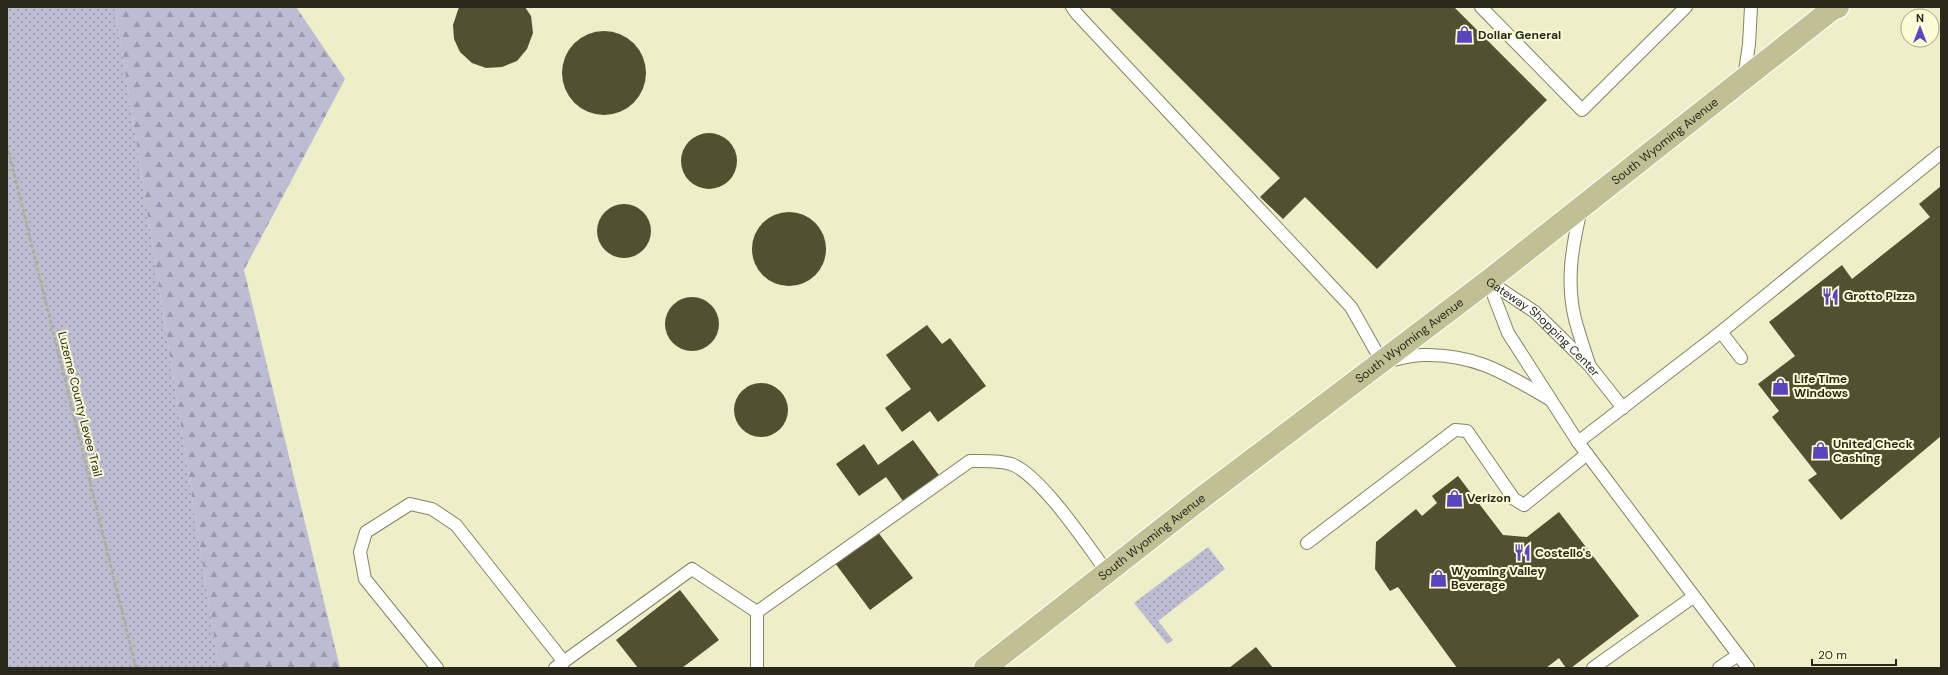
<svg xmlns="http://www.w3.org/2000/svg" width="1948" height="675" font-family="'DM Sans',sans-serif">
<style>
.grass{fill:url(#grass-dots)}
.forest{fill:url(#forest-firs)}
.building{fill:#515031}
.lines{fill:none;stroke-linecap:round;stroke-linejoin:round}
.service-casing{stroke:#858463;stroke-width:14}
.primary-casing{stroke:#fff;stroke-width:24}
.path{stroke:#adad90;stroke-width:2.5;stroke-dasharray:4 2;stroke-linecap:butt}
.service{stroke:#fff;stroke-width:12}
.primary{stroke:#c1bf94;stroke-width:22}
.labels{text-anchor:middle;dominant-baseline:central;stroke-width:4;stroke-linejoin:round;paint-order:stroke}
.poi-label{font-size:12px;font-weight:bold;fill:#29291b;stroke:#fbfbd6;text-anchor:start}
.street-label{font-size:12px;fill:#29291b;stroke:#fbfbd6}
</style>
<defs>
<pattern id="grass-dots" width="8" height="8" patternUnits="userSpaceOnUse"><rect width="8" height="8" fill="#bcbcd3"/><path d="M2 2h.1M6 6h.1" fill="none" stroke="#99a" stroke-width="1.8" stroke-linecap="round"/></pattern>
<pattern id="forest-firs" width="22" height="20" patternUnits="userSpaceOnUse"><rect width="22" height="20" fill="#bcbcd3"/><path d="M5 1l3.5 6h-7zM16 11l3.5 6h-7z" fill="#99a"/></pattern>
</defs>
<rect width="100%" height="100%" fill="#eeeec9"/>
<g class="grass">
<path d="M 7,7 L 115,7 L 219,668 L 7,668 Z"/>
<path d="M 1208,547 L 1225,569 L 1158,621 L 1173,640 L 1167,644 L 1134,603 Z"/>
</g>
<path class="forest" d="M 115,7 L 296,7 L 345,79 L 244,270 L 340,668 L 219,668 Z"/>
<g class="building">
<path d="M 459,7 L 525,7 L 531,16 L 533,33 L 527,49 L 517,61 L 502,67 L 486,68 L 472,63 L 460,52 L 454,39 L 453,25 Z"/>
<path d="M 1109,7 L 1454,7 L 1547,100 L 1377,269 L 1305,197 L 1283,219 L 1260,197 L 1280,178 Z"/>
<circle cx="604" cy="73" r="42"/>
<circle cx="709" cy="161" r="28"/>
<path d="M 1941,186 L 1941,436 L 1841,520 L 1808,480 L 1817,474 L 1772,417 L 1779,411 L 1758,384 L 1795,356 L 1769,322 L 1842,265 L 1852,279 L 1930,217 L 1919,204 Z"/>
<circle cx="624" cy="231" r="27"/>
<circle cx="789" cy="249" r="37"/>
<circle cx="692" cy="324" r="27"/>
<path d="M 927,325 L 942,344 L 950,338 L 986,386 L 938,422 L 930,411 L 902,432 L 885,408 L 911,389 L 886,355 Z"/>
<circle cx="761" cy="410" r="27"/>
<path d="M 913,440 L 941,478 L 905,504 L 886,477 L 859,496 L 836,464 L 864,444 L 878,465 Z"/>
<path d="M 1458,476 L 1503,535 L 1527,537 L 1559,512 L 1639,616 L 1571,668 L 1566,668 L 1559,658 L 1546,668 L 1457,668 L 1398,587 L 1390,591 L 1375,569 L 1376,542 L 1416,509 L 1422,516 L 1437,503 L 1432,496 Z"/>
<path d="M 877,531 L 913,578 L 870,610 L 835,563 Z"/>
<path d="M 680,590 L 719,640 L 682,668 L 638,668 L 616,640 Z"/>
<path d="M 1256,647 L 1273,668 L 1229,668 Z"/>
</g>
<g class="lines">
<defs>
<g id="service">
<path d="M 1072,7 L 1077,14 L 1351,307 L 1382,362 C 1394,360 1408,356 1421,355 C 1475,353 1506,374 1551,400"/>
<path d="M 1481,7 L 1582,110 L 1686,7"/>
<path d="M 1744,79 L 1749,44 L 1751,7"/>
<path d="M 1581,210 C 1572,246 1566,282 1575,319 C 1579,334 1584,349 1589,364"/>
<path d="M 1488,281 L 1508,333 L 1578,442 L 1748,668"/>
<path id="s1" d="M 1488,281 L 1535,312 L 1589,365 L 1623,408"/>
<path d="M 1721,332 L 1941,153"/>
<path d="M 1578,442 L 1721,332 L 1741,358"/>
<path d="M 1307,543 L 1455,430 L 1467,431 L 1514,499 L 1524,505 L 1587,454"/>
<path d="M 437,668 L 365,579 L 360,552 L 366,532 L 410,504 L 432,509 L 456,525 L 564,662"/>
<path d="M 555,668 L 692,569 L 757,612"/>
<path d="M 757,668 L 757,612 L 970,461 C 983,461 999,460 1011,464 C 1041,475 1087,545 1107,572"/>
<path d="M 1593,668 L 1693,597"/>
<path d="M 1719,668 L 1738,655"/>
</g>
<g id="primary">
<path id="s2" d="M 985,668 L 1199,500 L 1488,281 L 1831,10 L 1838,7"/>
</g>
</defs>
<use href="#service" class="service-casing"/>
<use href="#primary" class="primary-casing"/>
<path class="path" d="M 7,145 L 136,668"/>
<use href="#service" class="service"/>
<use href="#primary" class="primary"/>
</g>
<defs>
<symbol id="shop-bare" viewBox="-9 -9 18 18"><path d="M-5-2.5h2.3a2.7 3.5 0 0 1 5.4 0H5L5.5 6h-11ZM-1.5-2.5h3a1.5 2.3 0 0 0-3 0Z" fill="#5946be" stroke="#fbfbd6" stroke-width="2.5" paint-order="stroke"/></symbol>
<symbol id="restaurant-bare" viewBox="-9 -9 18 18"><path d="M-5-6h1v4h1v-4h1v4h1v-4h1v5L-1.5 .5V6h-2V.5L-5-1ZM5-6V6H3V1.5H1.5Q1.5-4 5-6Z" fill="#5946be" stroke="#fbfbd6" stroke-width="2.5" paint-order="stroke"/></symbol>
</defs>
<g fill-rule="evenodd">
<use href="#shop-bare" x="1452" y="22" width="25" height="25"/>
<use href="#restaurant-bare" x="1818" y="284" width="25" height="25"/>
<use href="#shop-bare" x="1768" y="374" width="25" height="25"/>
<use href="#shop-bare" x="1808" y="438" width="25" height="25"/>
<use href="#shop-bare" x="1442" y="486" width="25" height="25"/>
<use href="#restaurant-bare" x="1510" y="540" width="25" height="25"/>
<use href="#shop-bare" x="1426" y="566" width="25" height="25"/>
</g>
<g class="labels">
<g class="poi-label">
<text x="1478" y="35">Dollar General</text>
<text x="1844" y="296">Grotto Pizza</text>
<text x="1794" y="379">Life Time<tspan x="1794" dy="14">Windows</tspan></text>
<text x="1833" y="444">United Check<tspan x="1833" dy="14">Cashing</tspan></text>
<text x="1467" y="498">Verizon</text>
<text x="1535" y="553">Costello's</text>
<text x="1451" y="571">Wyoming Valley<tspan x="1451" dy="14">Beverage</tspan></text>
</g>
<g class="street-label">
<text stroke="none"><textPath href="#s2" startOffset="860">South Wyoming Avenue</textPath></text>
<text stroke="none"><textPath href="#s1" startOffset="72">Gateway Shopping Center</textPath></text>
<text stroke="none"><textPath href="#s2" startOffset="536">South Wyoming Avenue</textPath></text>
<text transform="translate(80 404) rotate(76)">Luzerne County Levee Trail</text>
<text stroke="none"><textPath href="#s2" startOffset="212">South Wyoming Avenue</textPath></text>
</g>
</g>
<rect width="1948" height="675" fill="none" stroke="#29291b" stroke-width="16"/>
<g transform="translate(1920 28)"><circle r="19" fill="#fbfbd6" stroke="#a7a78b"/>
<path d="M0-3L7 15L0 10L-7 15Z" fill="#5946be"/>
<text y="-6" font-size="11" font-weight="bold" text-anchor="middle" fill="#29291b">N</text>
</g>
<path d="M1812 659v6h84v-6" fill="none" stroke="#29291b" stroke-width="2"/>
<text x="1818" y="659" font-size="12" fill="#29291b" stroke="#fbfbd6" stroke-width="3" paint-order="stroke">20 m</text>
</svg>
